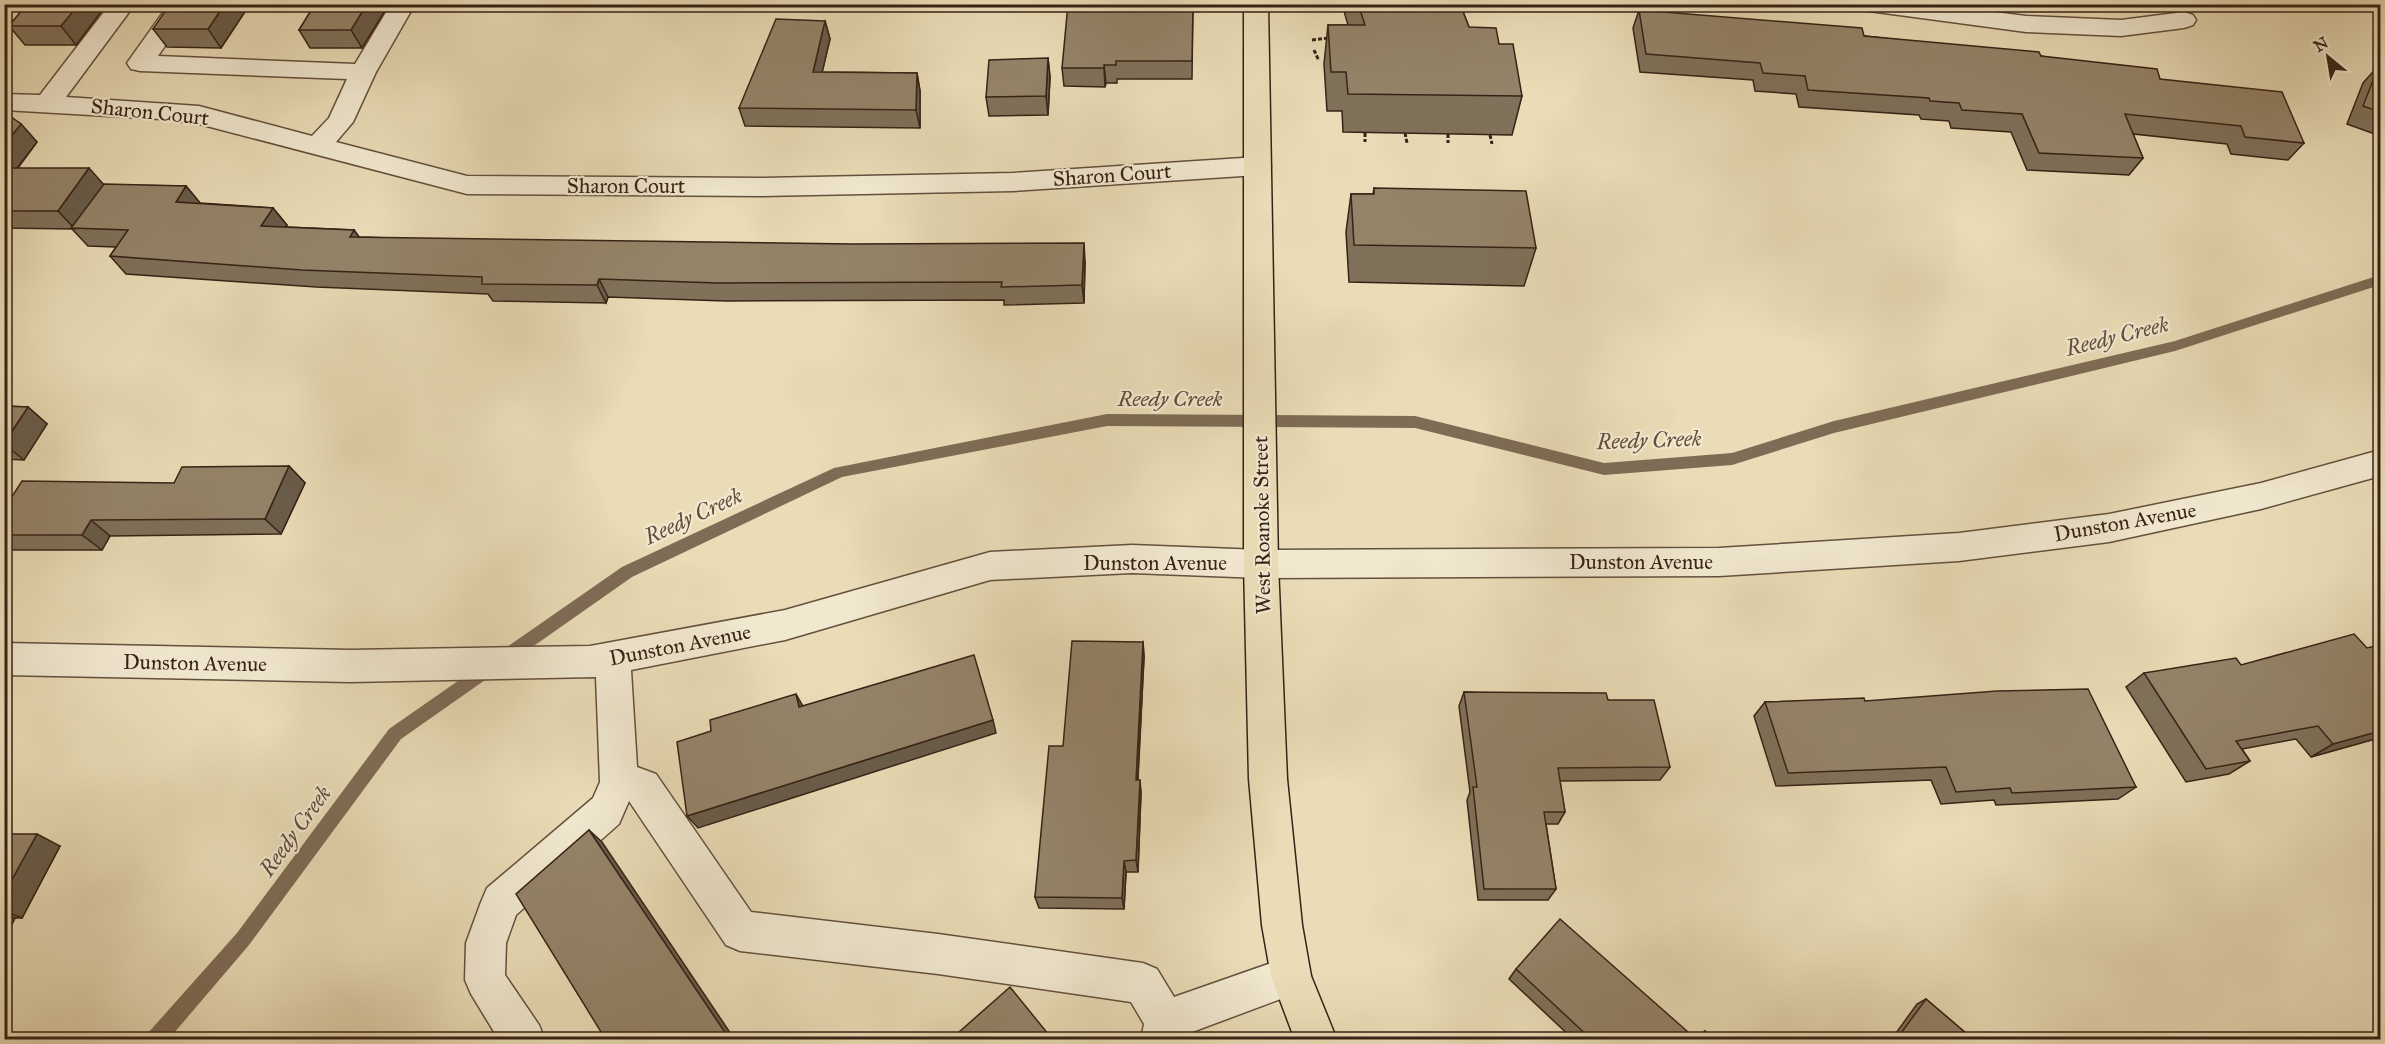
<svg xmlns="http://www.w3.org/2000/svg" width="2385" height="1044" font-family="'IM FELL Great Primer',serif">
<style>
.lines{fill:none;stroke-linecap:round;stroke-linejoin:round}
.stream{fill:#7e6c56;fill-rule:evenodd}
.minor-casing{stroke:#64503e;stroke-width:3}
.major-casing{stroke:#382216;stroke-width:3}
.path{stroke:#382216;stroke-width:3;stroke-dasharray:4 2;stroke-linecap:butt}
.minor{fill:#f1e8d0;fill-rule:evenodd}
.major{fill:#e9dcb6;fill-rule:evenodd}
.wall{fill:#7f715a;stroke:#382216;stroke-width:1.5}
.shaded-wall{fill:#685c4a;stroke:#382216;stroke-width:1.5}
.building{fill:#948369;stroke:#382216;stroke-width:1.5}
.labels{text-anchor:middle;dominant-baseline:central;stroke-width:4.5;stroke-linejoin:round;paint-order:stroke}
.street-label{font-size:21px;fill:#382216;stroke:#f1e8d0}
.water-label{font-size:22px;font-style:italic;fill:#614d3b;stroke:#f1e8d0}
</style>
<rect width="100%" height="100%" fill="#e9dcb6"/>
<filter id="stains"><feTurbulence type="fractalNoise" baseFrequency=".00333" numOctaves="4"/><feColorMatrix values="0 0 0 0 .2 0 0 0 0 .09 0 0 0 0 .02 0 0 0 .5 -.17"/></filter>
<radialGradient id="worn" r=".72"><stop offset=".6" stop-color="#630" stop-opacity="0"/><stop offset="1" stop-color="#630" stop-opacity=".3"/></radialGradient>
<g class="lines">
<path class="stream" d="M 2380,275 L 2380,285 L 2175,351 L 1834,433 L 1732,465 L 1604,475 L 1415,428 L 1107,426 L 842,477 L 632,577 L 401,739 L 249,945 L 168,1040 L 146,1040 L 148,1033 L 237,933 L 389,729 L 622,567 L 834,468 L 1107,414 L 1415,416 L 1604,463 L 1732,453 L 1834,421 L 2175,341 Z"/>
<defs>
<g id="minor">
<path d="M 110,4 L 135,4 L 66,97 L 199,106 L 312,136 L 329,118 L 347,79 L 140,71 L 131,69 L 127,63 L 169,4 L 194,4 L 158,56 L 355,64 L 391,4 L 415,4 L 376,72 L 353,122 L 336,142 L 467,176 L 762,178 L 1013,173 L 1258,157 L 1268,160 L 1271,166 L 1268,172 L 1258,175 L 1013,191 L 762,196 L 467,194 L 199,124 L 160,119 L 4,110 L 4,94 L 40,95 Z"/>
<path d="M 1857,4 L 1932,4 L 2026,16 L 2121,20 L 2184,12 L 2193,15 L 2196,20 L 2193,25 L 2184,28 L 2121,36 L 2026,32 L 1869,11 L 1860,9 Z"/>
<path d="M 2380,450 L 2380,476 L 2261,509 L 2109,542 L 1959,561 L 1719,576 L 1261,578 L 1132,573 L 990,580 L 785,640 L 631,670 L 637,767 L 656,774 L 751,912 L 938,934 L 1143,963 L 1157,969 L 1174,997 L 1291,956 L 1305,962 L 1311,976 L 1305,990 L 1184,1035 L 1183,1040 L 1141,1040 L 1144,1024 L 1131,1002 L 938,974 L 740,951 L 726,945 L 629,801 L 619,824 L 516,915 L 506,943 L 505,975 L 539,1025 L 545,1040 L 499,1040 L 471,994 L 465,980 L 466,943 L 481,902 L 487,888 L 593,798 L 600,782 L 596,677 L 350,682 L 4,675 L 4,643 L 350,650 L 590,646 L 785,610 L 990,552 L 1132,545 L 1261,550 L 1719,548 L 1959,533 L 2109,514 L 2261,483 Z"/>
</g>
<path id="major" d="M 1244,4 L 1268,4 L 1278,564 L 1287,779 L 1302,925 L 1311,976 L 1337,1040 L 1295,1040 L 1271,976 L 1262,925 L 1249,779 L 1244,564 Z"/>
</defs>
<use href="#minor" class="minor-casing"/>
<use href="#major" class="major-casing"/>
<g class="path">
<path d="M 1312,40 L 1329,38"/>
<path d="M 1314,50 L 1319,61"/>
<path d="M 1365,133 L 1365,142"/>
<path d="M 1405,133 L 1407,143"/>
<path d="M 1448,134 L 1448,143"/>
<path d="M 1490,135 L 1492,144"/>
</g>
<use href="#minor" class="minor"/>
<use href="#major" class="major"/>
</g>
<g class="wall">
<path d="M 27,4 L 107,4 L 76,45 L 25,45 L 9,26 Z"/>
<path d="M 250,4 L 221,48 L 167,47 L 153,29 Z"/>
<path d="M 315,4 L 389,4 L 362,48 L 310,48 L 299,30 Z"/>
<path d="M 1193,4 L 1192,79 L 1117,79 L 1117,83 L 1106,83 L 1105,87 L 1064,86 L 1062,68 Z"/>
<path d="M 1342,4 L 1460,4 L 1469,27 L 1499,44 L 1522,96 L 1512,135 L 1343,132 L 1342,111 L 1327,111 L 1324,64 L 1328,25 L 1348,25 Z"/>
<path d="M 1639,10 L 2041,56 L 2160,79 L 2304,143 L 2288,160 L 2231,154 L 2227,144 L 2133,134 L 2143,158 L 2129,175 L 2027,170 L 2011,132 L 1951,128 L 1949,121 L 1921,119 L 1919,115 L 1799,107 L 1796,94 L 1755,91 L 1753,80 L 1640,72 L 1633,28 Z"/>
<path d="M 825,21 L 830,39 L 822,72 L 917,73 L 920,91 L 920,128 L 745,126 L 739,108 Z"/>
<path d="M 1048,58 L 1050,77 L 1048,115 L 989,116 L 986,97 Z"/>
<path d="M 2379,65 L 2380,66 L 2380,136 L 2347,124 L 2363,83 Z"/>
<path d="M 4,112 L 21,124 L 37,142 L 18,168 L 103,185 L 186,186 L 200,203 L 273,208 L 287,225 L 286,227 L 354,230 L 359,237 L 1085,261 L 1084,303 L 1004,305 L 1004,300 L 726,301 L 608,297 L 606,303 L 493,301 L 488,294 L 316,287 L 126,274 L 110,256 L 116,247 L 88,246 L 72,229 L 4,228 Z"/>
<path d="M 1374,188 L 1536,248 L 1524,286 L 1349,282 L 1346,232 L 1351,194 L 1373,194 Z"/>
<path d="M 4,406 L 28,407 L 47,424 L 24,460 L 4,459 Z"/>
<path d="M 289,466 L 305,483 L 281,534 L 110,536 L 102,550 L 9,550 L 4,547 L 4,509 Z"/>
<path d="M 1143,642 L 1144,657 L 1138,780 L 1141,792 L 1138,872 L 1126,872 L 1124,909 L 1039,908 L 1035,897 L 1063,746 Z"/>
<path d="M 2241,665 L 2375,739 L 2311,757 L 2296,739 L 2242,749 L 2250,761 L 2229,774 L 2186,782 L 2126,687 L 2144,673 Z"/>
<path d="M 1464,692 L 1608,700 L 1670,767 L 1660,780 L 1560,781 L 1565,812 L 1558,824 L 1546,824 L 1556,889 L 1548,900 L 1478,900 L 1467,800 L 1470,792 L 1459,706 Z"/>
<path d="M 1865,701 L 2136,787 L 2118,799 L 1996,805 L 1994,800 L 1941,804 L 1931,780 L 1776,786 L 1754,716 L 1765,702 Z"/>
<path d="M 4,834 L 60,846 L 22,918 L 15,918 L 8,932 L 4,932 Z"/>
<path d="M 1516,969 L 1695,1038 L 1705,1031 L 1713,1040 L 1574,1040 L 1509,979 Z"/>
<path d="M 1926,999 L 1974,1040 L 1891,1040 L 1917,1004 Z"/>
</g>
<g class="shaded-wall">
<path d="M 79,4 L 107,4 L 76,45 L 61,26 Z"/>
<path d="M 225,4 L 250,4 L 221,48 L 208,29 Z"/>
<path d="M 367,4 L 389,4 L 362,48 L 351,30 Z"/>
<path d="M 825,21 L 830,39 L 818,90 L 813,72 Z"/>
<path d="M 1048,58 L 1050,77 L 1048,115 L 1046,96 Z"/>
<path d="M 1104,65 L 1106,83 L 1105,87 L 1104,68 Z"/>
<path d="M 917,73 L 920,91 L 920,128 L 916,110 Z"/>
<path d="M 21,124 L 37,142 L 4,185 L 4,145 Z"/>
<path d="M 89,168 L 105,186 L 75,229 L 58,211 Z"/>
<path d="M 186,186 L 201,204 L 176,202 Z"/>
<path d="M 273,208 L 287,225 L 275,243 L 261,226 Z"/>
<path d="M 354,230 L 367,248 L 350,237 Z"/>
<path d="M 1084,243 L 1085,261 L 1084,303 L 1082,285 Z"/>
<path d="M 599,279 L 608,297 L 606,303 L 597,285 Z"/>
<path d="M 28,407 L 47,424 L 24,460 L 4,444 Z"/>
<path d="M 289,466 L 305,483 L 281,534 L 265,519 Z"/>
<path d="M 91,520 L 110,536 L 102,550 L 82,535 Z"/>
<path d="M 1143,642 L 1144,657 L 1137,792 L 1136,780 Z"/>
<path d="M 796,694 L 804,708 L 799,707 Z"/>
<path d="M 993,720 L 996,733 L 698,828 L 687,816 Z"/>
<path d="M 2380,731 L 2380,736 L 2375,739 L 2311,757 L 2333,744 Z"/>
<path d="M 1140,780 L 1141,792 L 1138,872 L 1136,860 Z"/>
<path d="M 589,830 L 602,842 L 735,1040 L 730,1040 Z"/>
<path d="M 37,834 L 60,846 L 22,918 L 4,911 L 4,894 Z"/>
<path d="M 1124,861 L 1126,872 L 1124,909 L 1122,898 Z"/>
<path d="M 4,914 L 15,918 L 8,932 L 4,930 Z"/>
</g>
<g class="building">
<path d="M 27,4 L 79,4 L 61,26 L 9,26 Z"/>
<path d="M 170,4 L 225,4 L 208,29 L 153,29 Z"/>
<path d="M 315,4 L 367,4 L 351,30 L 299,30 Z"/>
<path d="M 1068,4 L 1193,4 L 1192,61 L 1116,61 L 1116,65 L 1104,65 L 1104,68 L 1062,68 Z"/>
<path d="M 1358,4 L 1460,4 L 1469,27 L 1496,28 L 1499,44 L 1513,44 L 1522,96 L 1348,94 L 1346,72 L 1331,72 L 1328,25 L 1365,25 Z"/>
<path d="M 1639,10 L 1862,28 L 1864,36 L 2039,52 L 2041,56 L 2157,69 L 2160,79 L 2282,92 L 2304,143 L 2245,137 L 2241,126 L 2125,114 L 2143,158 L 2039,153 L 2022,114 L 1962,110 L 1959,103 L 1930,101 L 1929,98 L 1808,90 L 1805,76 L 1763,73 L 1760,63 L 1646,54 Z"/>
<path d="M 776,19 L 825,21 L 813,72 L 917,73 L 916,110 L 739,108 Z"/>
<path d="M 1048,58 L 1046,96 L 986,97 L 989,60 Z"/>
<path d="M 2379,65 L 2380,66 L 2380,112 L 2363,106 Z"/>
<path d="M 4,112 L 21,124 L 4,145 Z"/>
<path d="M 4,168 L 89,168 L 58,211 L 4,211 Z"/>
<path d="M 104,184 L 186,186 L 176,202 L 273,208 L 261,226 L 354,230 L 350,237 L 853,244 L 1084,243 L 1082,285 L 1001,287 L 1002,282 L 718,283 L 599,279 L 597,285 L 482,284 L 482,277 L 302,270 L 110,256 L 128,230 L 71,228 Z"/>
<path d="M 1374,188 L 1526,191 L 1536,248 L 1354,245 L 1351,194 L 1374,194 Z"/>
<path d="M 4,406 L 28,407 L 4,443 Z"/>
<path d="M 289,466 L 265,519 L 91,520 L 82,535 L 4,535 L 4,509 L 22,481 L 174,483 L 182,467 Z"/>
<path d="M 2354,634 L 2367,648 L 2380,645 L 2380,731 L 2333,744 L 2318,726 L 2236,741 L 2250,761 L 2206,769 L 2144,673 L 2236,658 L 2241,665 Z"/>
<path d="M 1072,641 L 1143,642 L 1136,780 L 1140,780 L 1136,860 L 1124,861 L 1122,898 L 1035,897 L 1049,746 L 1063,746 Z"/>
<path d="M 974,655 L 993,720 L 687,816 L 677,742 L 711,731 L 710,720 L 796,694 L 799,707 Z"/>
<path d="M 2088,689 L 2136,787 L 2012,793 L 2010,788 L 1956,792 L 1946,767 L 1788,773 L 1765,702 L 1864,698 L 1865,701 L 1997,691 Z"/>
<path d="M 1464,692 L 1606,693 L 1608,700 L 1654,700 L 1670,767 L 1558,768 L 1565,812 L 1544,812 L 1556,889 L 1484,889 L 1473,787 L 1477,787 Z"/>
<path d="M 589,830 L 730,1040 L 606,1040 L 516,894 Z"/>
<path d="M 4,834 L 37,834 L 4,894 Z"/>
<path d="M 1560,919 L 1697,1040 L 1592,1040 L 1516,969 Z"/>
<path d="M 1010,987 L 1053,1040 L 950,1040 Z"/>
<path d="M 1926,999 L 1974,1040 L 1896,1040 Z"/>
<path d="M 1705,1031 L 1713,1040 L 1697,1040 Z"/>
</g>
<g class="labels">
<g class="street-label">
<text transform="translate(150 112) rotate(6)">Sharon Court</text>
<text transform="translate(1112 175) rotate(-4)">Sharon Court</text>
<text x="626" y="186">Sharon Court</text>
<text transform="translate(2125 522) rotate(-10)">Dunston Avenue</text>
<text transform="translate(1262 525) rotate(-91)">West Roanoke Street</text>
<text x="1641" y="562">Dunston Avenue</text>
<text x="1155" y="563">Dunston Avenue</text>
<text transform="translate(680 645) rotate(-11)">Dunston Avenue</text>
<text transform="translate(195 663) rotate(1)">Dunston Avenue</text>
</g>
<g class="water-label">
<text transform="translate(2117 336) rotate(-14)">Reedy Creek</text>
<text x="1170" y="398">Reedy Creek</text>
<text transform="translate(1649 440) rotate(-2)">Reedy Creek</text>
<text transform="translate(693 516) rotate(-25)">Reedy Creek</text>
<text transform="translate(295 831) rotate(-54)">Reedy Creek</text>
</g>
</g>
<rect width="2385" height="1044" fill="none" stroke="#e9dcb6" stroke-width="24"/>
<rect x="6" y="6" width="2373" height="1032" fill="none" stroke="#382216" stroke-width="3"/>
<rect x="12" y="12" width="2361" height="1020" fill="none" stroke="#382216" stroke-width="1.5"/>
<g transform="translate(2328 57) rotate(330)" stroke="#f1e8d0" stroke-width="4.5" paint-order="stroke">
<path d="M0-4.5L10 22L0 15L-10 22Z" fill="#382216"/>
<text y="-9" font-size="16" font-weight="bold" text-anchor="middle" fill="#382216">N</text>
</g>
<rect width="100%" height="100%" filter="url(#stains)"/>
<rect width="100%" height="100%" fill="url(#worn)"/>
</svg>
